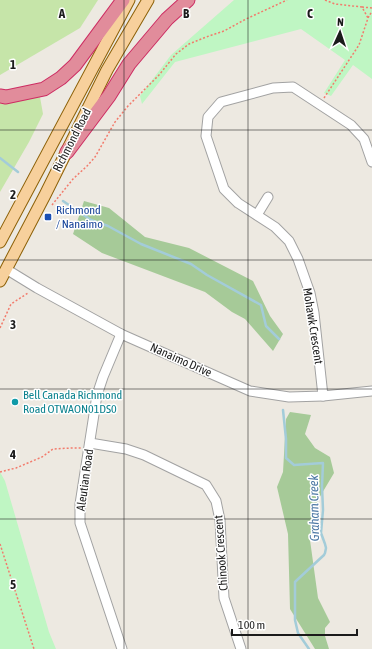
<svg xmlns="http://www.w3.org/2000/svg" width="372" height="649" font-family="'Asap Condensed',sans-serif">
<style>
.grass{fill:#c6e5a9}
.forest{fill:#a6ca98}
.park{fill:#bff6c3}
.lines{fill:none;stroke-linecap:round;stroke-linejoin:round}
.stream{stroke:#a3ccd9;stroke-width:2.5}
.minor-casing{stroke:#a2a2a2;stroke-width:11}
.major-casing{stroke:#8c6007;stroke-width:13}
.highway-casing{stroke:#cd2c62;stroke-width:15}
.path{stroke:#f27b6c;stroke-width:1.5;stroke-dasharray:2 2;stroke-linecap:butt}
.minor{stroke:#fff;stroke-width:9}
.major{stroke:#f7d09c;stroke-width:11}
.highway{stroke:#e18c9b;stroke-width:13}
.grid{fill:none;stroke:#1b1b1b;stroke-width:1;stroke-opacity:0.55}
.transit-dot{fill:#1a4fb4;stroke:#fff;stroke-width:1.5}
.culture-dot{fill:#0f9aa8;stroke:#fff;stroke-width:1.5}
.labels{text-anchor:middle;dominant-baseline:central;stroke-width:3;stroke-linejoin:round;paint-order:stroke}
.street-label{font-size:12px;fill:#1b1b1b;stroke:#fff}
.transit-label{font-size:12px;fill:#164399;stroke:#fff;text-anchor:start}
.culture-label{font-size:12px;fill:#0d838f;stroke:#fff;text-anchor:start}
.water-label{font-size:13px;font-style:italic;fill:#4d79a5;stroke:#fff}
.grid-label{font-size:13px;text-anchor:middle;font-weight:bold;fill:#1b1b1b;stroke:#fff;stroke-width:3;stroke-linejoin:round;paint-order:stroke}
</style>
<rect width="100%" height="100%" fill="#ede9e1"/>
<g class="grass">
<path d="M 0,0 L 98,0 L 80,28 L 0,75 Z"/>
<path d="M 0,89 L 6,102 L 40,97 L 43,114 L 29,142 L 0,192 Z"/>
</g>
<g class="forest">
<path d="M 84,201 L 109,208 L 145,237 L 189,248 L 253,281 L 270,316 L 283,334 L 273,351 L 245,319 L 232,312 L 205,292 L 102,253 L 73,234 Z"/>
<path d="M 290,412 L 311,415 L 305,434 L 315,448 L 330,457 L 334,473 L 318,500 L 310,540 L 318,598 L 330,622 L 325,628 L 325,636 L 329,649 L 315,649 L 290,609 L 288,534 L 277,487 L 283,472 L 286,419 Z"/>
</g>
<g class="park">
<path d="M 234,0 L 372,0 L 372,79 L 353,65 L 331,96 L 324,93 L 345,60 L 301,29 L 175,62 L 142,104 L 140,96 L 171,55 Z"/>
<path d="M 0,472 L 5,481 L 49,632 L 56,649 L 0,649 Z"/>
</g>
<g class="lines">
<g class="stream">
<path d="M 0,158 L 18,172"/>
<path d="M 63,201 L 91,220 L 108,226 L 141,244 L 191,264 L 207,275 L 261,305 L 266,326 L 279,339"/>
<path d="M 283,410 L 286,439 L 286,458 L 294,465 L 323,463 L 322,486 L 323,510 L 321,533 L 325,544 L 326,548 L 325,553 L 324,555 L 297,580 L 295,582 L 295,620 L 298,633 L 309,649"/>
</g>
<defs>
<g id="minor">
<path d="M 257,215 L 268,197"/>
<path d="M 6,269 L 37,288 L 121,334 L 250,391 L 289,397 L 323,396 L 372,391"/>
<path d="M 121,334 L 103,377 L 97,395 L 80,504 L 80,523 L 122,649"/>
<path d="M 323,396 L 314,313 L 310,293 L 298,259 L 289,241 L 275,227 L 238,203 L 224,189 L 206,136 L 208,117 L 221,102 L 273,88 L 293,87 L 351,125 L 364,139 L 372,162"/>
<path d="M 90,443 L 126,449 L 144,455 L 206,485 L 216,501 L 220,520 L 224,598 L 241,649"/>
</g>
<g id="major">
<path d="M 0,242 L 129,0"/>
<path d="M 0,281 L 45,195 L 107,70 L 148,0"/>
</g>
<g id="highway">
<path d="M 0,96 L 6,97 L 44,89 L 61,78 L 75,65 L 123,0"/>
<path d="M 67,152 L 109,96 L 129,64 L 167,19 L 188,0"/>
</g>
</defs>
<use href="#minor" class="minor-casing"/>
<use href="#major" class="major-casing"/>
<use href="#highway" class="highway-casing"/>
<g class="path">
<path d="M 325,0 L 335,4 L 362,7 L 368,18"/>
<path d="M 362,7 L 372,8"/>
<path d="M 324,98 L 359,45 L 368,18 L 372,11"/>
<path d="M 52,205 L 73,179 L 87,166 L 95,157 L 115,122 L 128,106 L 159,75 L 176,54 L 189,44 L 206,37 L 224,31 L 246,19 L 287,0"/>
<path d="M 0,328 L 11,304 L 28,293"/>
<path d="M 0,472 L 16,468 L 42,457 L 53,449 L 71,448 L 81,448"/>
<path d="M 0,544 L 34,649"/>
</g>
<use href="#minor" class="minor"/>
<use href="#major" class="major"/>
<use href="#highway" class="highway"/>
</g>
<path class="grid" d="M 124,0 L 124,649M 248,0 L 248,649M 0,130 L 372,130M 0,260 L 372,260M 0,389 L 372,389M 0,519 L 372,519"/>
<rect class="transit-dot" x="44" y="213" width="8" height="8" rx="2"/>
<circle class="culture-dot" cx="15" cy="402" r="4"/>
<g class="labels">
<g class="street-label">
<text transform="translate(72 140) rotate(-63)">Richmond Road</text>
<text transform="translate(313 326) rotate(81)">Mohawk Crescent</text>
<text transform="translate(181 360) rotate(24)">Nanaimo Drive</text>
<text transform="translate(85 480) rotate(-82)">Aleutian Road</text>
<text transform="translate(221 553) rotate(-94)">Chinook Crescent</text>
</g>
<g class="transit-label">
<text x="56" y="210">Richmond<tspan x="56" dy="14">/ Nanaimo</tspan></text>
</g>
<g class="culture-label">
<text x="23" y="395">Bell Canada Richmond<tspan x="23" dy="14">Road OTWAON01DS0</tspan></text>
</g>
<g class="water-label">
<text transform="translate(314 508) rotate(-91)">Graham Creek</text>
</g>
</g>
<g class="grid-label">
<text x="62" y="18">A</text>
<text x="186" y="18">B</text>
<text x="310" y="18">C</text>
<text x="13" y="69">1</text>
<text x="13" y="199">2</text>
<text x="13" y="329">3</text>
<text x="13" y="459">4</text>
<text x="13" y="589">5</text>
</g>
<g transform="translate(340 32) rotate(3)" stroke="#ffffff" stroke-width="3" paint-order="stroke">
<path d="M0-3L7 15L0 10L-7 15Z" fill="#1b1b1b"/>
<text y="-6" font-size="11" font-weight="bold" text-anchor="middle" fill="#1b1b1b">N</text>
</g>
<path d="M232 629v6h125v-6" fill="none" stroke="#1b1b1b" stroke-width="2"/>
<text x="238" y="629" font-size="12" fill="#1b1b1b" stroke="#ffffff" stroke-width="3" paint-order="stroke">100 m</text>
</svg>
